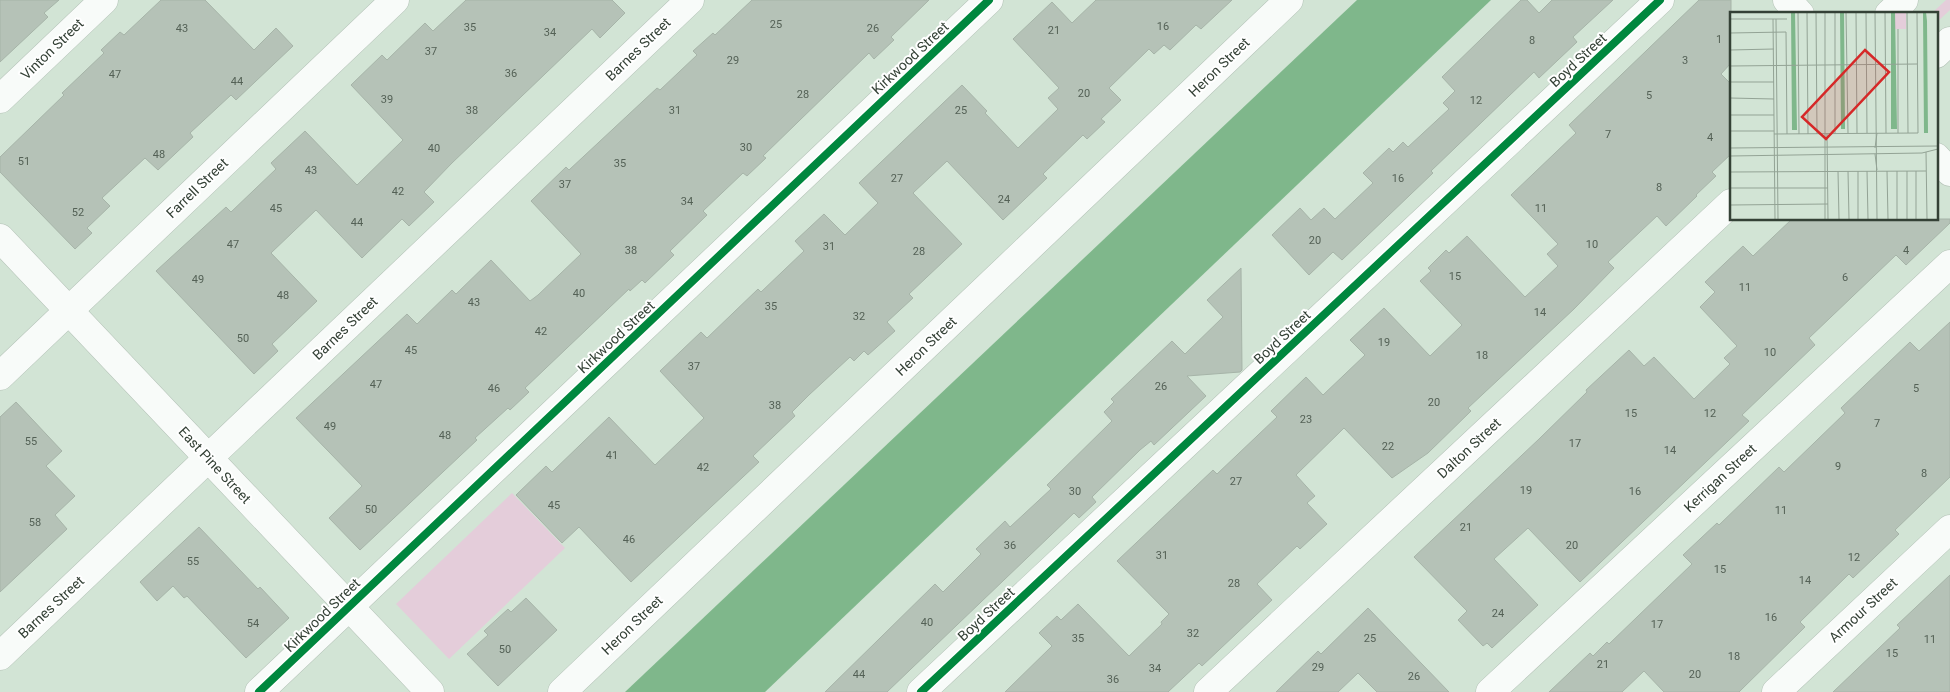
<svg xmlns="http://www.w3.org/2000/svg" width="1950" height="692" font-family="Roboto,sans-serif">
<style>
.green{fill:#e4cdda}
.water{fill:#7fb78b}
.building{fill:#b5c2b7;stroke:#a6b4a8}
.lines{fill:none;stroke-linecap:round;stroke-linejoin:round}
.minor-casing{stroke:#b3c1b6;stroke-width:29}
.minor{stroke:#f8fbf9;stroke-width:28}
.cycleway-casing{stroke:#fff;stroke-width:11}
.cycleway{stroke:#00873e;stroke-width:8}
.labels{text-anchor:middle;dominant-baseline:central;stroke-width:4;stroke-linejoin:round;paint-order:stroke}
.number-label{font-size:11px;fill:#546156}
.street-label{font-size:14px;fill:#344136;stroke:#fff}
.inset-road{fill:none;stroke:#93a395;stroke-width:1}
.view{fill:#d62828;fill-opacity:0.15;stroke:#d62828;stroke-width:2.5}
.inset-edge{fill:none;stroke:#344136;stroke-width:2.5}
</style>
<rect width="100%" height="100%" fill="#d2e4d5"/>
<g class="green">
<path d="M 1946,0 L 1950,0 L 1950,10 L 1936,23 L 1936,14 L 1931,14 Z"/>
<path d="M 512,493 L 565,548 L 449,659 L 396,604 Z"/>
</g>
<path class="water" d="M 1357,0 L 1491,0 L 765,692 L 625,692 Z"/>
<g class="building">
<path d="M 0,0 L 59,0 L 44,13 L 48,17 L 0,62 Z"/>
<path d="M 161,0 L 205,0 L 254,50 L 276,28 L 293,46 L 236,100 L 231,95 L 190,133 L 193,137 L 158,170 L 145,158 L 102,198 L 110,206 L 87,228 L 92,233 L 75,249 L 0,172 L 0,157 L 64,95 L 62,93 L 104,53 L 101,50 L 120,32 L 124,35 Z"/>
<path d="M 466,0 L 612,0 L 625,13 L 600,38 L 592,29 L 452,163 L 424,192 L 434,202 L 409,226 L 402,219 L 362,258 L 316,210 L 271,253 L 317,301 L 272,344 L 278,351 L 254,374 L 156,271 L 226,207 L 231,212 L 276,169 L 271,163 L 305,131 L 357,185 L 403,140 L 351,85 L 382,55 L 387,60 L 425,23 L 433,31 Z"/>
<path d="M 752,0 L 929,0 L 891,37 L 894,40 L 874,59 L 869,53 L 763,156 L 766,158 L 747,176 L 743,173 L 703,211 L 707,215 L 670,251 L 674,255 L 645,283 L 642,280 L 630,291 L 629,289 L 525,388 L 529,392 L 510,410 L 508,408 L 475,438 L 477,440 L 360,550 L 329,518 L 362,486 L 296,418 L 407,314 L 417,324 L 452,290 L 456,294 L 491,260 L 530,301 L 538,295 L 581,254 L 531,201 L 566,167 L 569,170 L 657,88 L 660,90 L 697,55 L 693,51 L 713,33 L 715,35 Z"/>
<path d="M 1096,0 L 1232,0 L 1201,29 L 1196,25 L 1170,50 L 1164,45 L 1154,54 L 1149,49 L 1109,88 L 1121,100 L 1101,119 L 1105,122 L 1087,139 L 1083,135 L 1043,174 L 1047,178 L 1003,220 L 947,161 L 913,193 L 962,244 L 909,294 L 913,298 L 887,322 L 895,331 L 868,355 L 864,351 L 854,361 L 850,357 L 809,395 L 792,412 L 795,416 L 753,456 L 759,462 L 631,582 L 579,527 L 562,543 L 516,495 L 546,466 L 552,472 L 609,417 L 655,465 L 704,418 L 660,371 L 701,332 L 707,338 L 758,289 L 761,292 L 804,251 L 795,241 L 824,214 L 845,235 L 878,203 L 859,183 L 962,85 L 987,111 L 985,113 L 1018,148 L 1058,109 L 1048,98 L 1059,88 L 1013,39 L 1052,2 L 1072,23 Z"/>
<path d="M 1521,0 L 1527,0 L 1539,13 L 1552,0 L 1613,0 L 1573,37 L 1577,42 L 1539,78 L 1534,72 L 1431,171 L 1433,173 L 1342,260 L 1333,252 L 1309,275 L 1272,235 L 1300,208 L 1311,220 L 1324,208 L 1335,219 L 1373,183 L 1363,173 L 1389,148 L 1393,152 L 1403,142 L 1408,147 L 1449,109 L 1443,103 L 1455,91 L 1442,77 Z"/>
<path d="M 1699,0 L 1731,0 L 1731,63 L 1721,74 L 1731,84 L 1731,154 L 1712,172 L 1716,176 L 1696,195 L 1697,196 L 1666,226 L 1657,216 L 1608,262 L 1614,268 L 1574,309 L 1468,408 L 1471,411 L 1428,453 L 1392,478 L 1344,428 L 1296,475 L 1315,496 L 1307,503 L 1327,524 L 1300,549 L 1297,546 L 1257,584 L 1272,600 L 1202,666 L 1199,663 L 1168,692 L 1005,692 L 1052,646 L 1039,633 L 1057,616 L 1061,620 L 1078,604 L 1129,656 L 1162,624 L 1161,622 L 1169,614 L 1117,561 L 1213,470 L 1217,474 L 1277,417 L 1271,411 L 1306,377 L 1323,395 L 1365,355 L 1350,340 L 1384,308 L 1430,356 L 1462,325 L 1420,281 L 1431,271 L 1428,268 L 1446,250 L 1449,253 L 1467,236 L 1525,297 L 1558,266 L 1547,254 L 1558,244 L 1511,195 L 1576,133 L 1569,125 Z"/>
<path d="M 1792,219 L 1950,219 L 1950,223 L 1906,265 L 1896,255 L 1809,338 L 1815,345 L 1742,415 L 1749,421 L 1580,582 L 1528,528 L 1494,559 L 1538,605 L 1492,648 L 1487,643 L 1483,646 L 1458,620 L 1467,611 L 1414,557 L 1539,439 L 1587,392 L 1586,390 L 1629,350 L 1644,366 L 1654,357 L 1694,399 L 1730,364 L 1724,358 L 1737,346 L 1700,307 L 1715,292 L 1705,282 L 1743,246 L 1753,256 Z"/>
<path d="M 1241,268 L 1242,370 L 1240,372 L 1187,376 L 1206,396 L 1154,445 L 1151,441 L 1140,450 L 1092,497 L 1096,502 L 1079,518 L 1074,513 L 887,692 L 825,692 L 935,584 L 943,592 L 981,554 L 976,549 L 1005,521 L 1010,527 L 1051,489 L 1047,485 L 1112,421 L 1104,412 L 1114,402 L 1111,399 L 1172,341 L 1185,354 L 1223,317 L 1207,300 Z"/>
<path d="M 1950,322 L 1950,477 L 1895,530 L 1899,534 L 1853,578 L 1849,574 L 1800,622 L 1805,627 L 1739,692 L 1664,692 L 1644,671 L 1622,692 L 1549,692 L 1590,653 L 1593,656 L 1607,642 L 1609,644 L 1692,564 L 1683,555 L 1717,523 L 1719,525 L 1779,467 L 1784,472 L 1845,413 L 1841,408 L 1910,342 L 1919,351 Z"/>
<path d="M 16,402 L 62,451 L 46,466 L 75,496 L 55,515 L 67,529 L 0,592 L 0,417 Z"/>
<path d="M 199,527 L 258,589 L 260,587 L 289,618 L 246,658 L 187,596 L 184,598 L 173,586 L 157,601 L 140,582 Z"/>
<path d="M 1950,575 L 1950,692 L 1833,692 L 1900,628 L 1897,625 Z"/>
<path d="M 526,598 L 557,630 L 498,686 L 467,654 L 488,635 L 484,631 L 508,609 L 511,612 Z"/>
<path d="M 1368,608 L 1449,692 L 1377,692 L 1358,673 L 1338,692 L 1276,692 L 1318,651 L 1321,654 Z"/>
</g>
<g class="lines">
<defs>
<g id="minor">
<path d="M 1787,0 L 1800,14"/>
<path d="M 1889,14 L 1904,0"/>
<path d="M 1936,54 L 1950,41"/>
<path d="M 0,99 L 104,0"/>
<path d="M 1936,157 L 1950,172"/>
<path d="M 0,238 L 430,692"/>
<path d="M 0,376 L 395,0"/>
<path d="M 0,656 L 690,0"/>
<path d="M 259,692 L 989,0"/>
<path d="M 562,692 L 1289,0"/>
<path d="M 921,692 L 1660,0"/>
<path d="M 1208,692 L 1731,203"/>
<path d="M 1490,692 L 1950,264"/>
<path d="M 1776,692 L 1950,529"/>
</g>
</defs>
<use href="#minor" class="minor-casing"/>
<use href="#minor" class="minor"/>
<defs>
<g id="cycleway">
<path d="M 259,692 L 989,0"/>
<path d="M 921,692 L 1660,0"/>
</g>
</defs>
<use href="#cycleway" class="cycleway-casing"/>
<use href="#cycleway" class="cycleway"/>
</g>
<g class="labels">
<g class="number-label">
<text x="776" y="24">25</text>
<text x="1163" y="26">16</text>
<text x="470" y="27">35</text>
<text x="182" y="28">43</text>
<text x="873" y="28">26</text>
<text x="1054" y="30">21</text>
<text x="550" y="32">34</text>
<text x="1719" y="39">1</text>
<text x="1532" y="40">8</text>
<text x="431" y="51">37</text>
<text x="733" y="60">29</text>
<text x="1685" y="60">3</text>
<text x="511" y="73">36</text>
<text x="115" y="74">47</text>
<text x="237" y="81">44</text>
<text x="1084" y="93">20</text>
<text x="803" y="94">28</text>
<text x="1649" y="95">5</text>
<text x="387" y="99">39</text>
<text x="1476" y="100">12</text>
<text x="472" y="110">38</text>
<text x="675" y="110">31</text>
<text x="961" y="110">25</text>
<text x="1608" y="134">7</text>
<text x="1710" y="137">4</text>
<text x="746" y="147">30</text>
<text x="434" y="148">40</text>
<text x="159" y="154">48</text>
<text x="24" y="161">51</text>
<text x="620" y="163">35</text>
<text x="311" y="170">43</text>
<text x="897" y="178">27</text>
<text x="1398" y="178">16</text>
<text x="565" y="184">37</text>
<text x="1659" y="187">8</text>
<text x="398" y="191">42</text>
<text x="1004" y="199">24</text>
<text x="687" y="201">34</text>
<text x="276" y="208">45</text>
<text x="1541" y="208">11</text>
<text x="78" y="212">52</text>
<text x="357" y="222">44</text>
<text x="1315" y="240">20</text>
<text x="233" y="244">47</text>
<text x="1592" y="244">10</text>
<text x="829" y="246">31</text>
<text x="631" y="250">38</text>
<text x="1906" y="250">4</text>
<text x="919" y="251">28</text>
<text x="1455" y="276">15</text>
<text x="1845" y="277">6</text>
<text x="198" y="279">49</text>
<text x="1745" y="287">11</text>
<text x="579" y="293">40</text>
<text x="283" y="295">48</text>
<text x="474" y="302">43</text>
<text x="771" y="306">35</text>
<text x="1540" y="312">14</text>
<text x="859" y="316">32</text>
<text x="541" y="331">42</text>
<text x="243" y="338">50</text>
<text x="1384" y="342">19</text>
<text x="411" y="350">45</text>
<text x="1770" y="352">10</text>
<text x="1482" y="355">18</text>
<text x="694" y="366">37</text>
<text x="376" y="384">47</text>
<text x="1161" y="386">26</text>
<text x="494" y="388">46</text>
<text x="1916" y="388">5</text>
<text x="1434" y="402">20</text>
<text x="775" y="405">38</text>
<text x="1631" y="413">15</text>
<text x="1710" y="413">12</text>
<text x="1306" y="419">23</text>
<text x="1877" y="423">7</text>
<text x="330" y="426">49</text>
<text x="445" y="435">48</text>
<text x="31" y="441">55</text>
<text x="1575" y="443">17</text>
<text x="1388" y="446">22</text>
<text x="1670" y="450">14</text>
<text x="612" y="455">41</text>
<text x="1838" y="466">9</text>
<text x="703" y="467">42</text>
<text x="1924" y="473">8</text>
<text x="1236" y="481">27</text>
<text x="1526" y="490">19</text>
<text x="1075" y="491">30</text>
<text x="1635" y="491">16</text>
<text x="554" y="505">45</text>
<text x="371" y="509">50</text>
<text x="1781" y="510">11</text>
<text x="35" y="522">58</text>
<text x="1466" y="527">21</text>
<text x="629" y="539">46</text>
<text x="1010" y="545">36</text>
<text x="1572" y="545">20</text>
<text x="1162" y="555">31</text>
<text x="1854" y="557">12</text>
<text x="193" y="561">55</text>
<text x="1720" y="569">15</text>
<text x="1805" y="580">14</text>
<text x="1234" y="583">28</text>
<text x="1498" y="613">24</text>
<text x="1771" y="617">16</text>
<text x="927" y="622">40</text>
<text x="253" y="623">54</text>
<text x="1657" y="624">17</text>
<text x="1193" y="633">32</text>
<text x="1078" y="638">35</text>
<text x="1370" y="638">25</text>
<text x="1930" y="639">11</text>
<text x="505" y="649">50</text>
<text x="1892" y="653">15</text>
<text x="1734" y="656">18</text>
<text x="1603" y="664">21</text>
<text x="1318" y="667">29</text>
<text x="1155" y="668">34</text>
<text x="859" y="674">44</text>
<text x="1695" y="674">20</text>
<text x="1414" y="676">26</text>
<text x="1113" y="679">36</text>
</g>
<g class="street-label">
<text transform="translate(52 49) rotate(-44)">Vinton Street</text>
<text transform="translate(638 49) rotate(-44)">Barnes Street</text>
<text transform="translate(910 58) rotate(-43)">Kirkwood Street</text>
<text transform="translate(1578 60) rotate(-43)">Boyd Street</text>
<text transform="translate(1219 67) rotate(-44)">Heron Street</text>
<text transform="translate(197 188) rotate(-44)">Farrell Street</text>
<text transform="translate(345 328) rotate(-44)">Barnes Street</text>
<text transform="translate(616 337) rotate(-43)">Kirkwood Street</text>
<text transform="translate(1282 337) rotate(-43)">Boyd Street</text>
<text transform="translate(926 346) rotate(-44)">Heron Street</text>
<text transform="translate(1469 448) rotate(-43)">Dalton Street</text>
<text transform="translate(215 465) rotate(47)">East Pine Street</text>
<text transform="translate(1720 478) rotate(-43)">Kerrigan Street</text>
<text transform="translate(51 607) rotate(-43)">Barnes Street</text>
<text transform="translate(1863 610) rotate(-43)">Armour Street</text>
<text transform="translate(986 614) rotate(-43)">Boyd Street</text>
<text transform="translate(322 615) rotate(-44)">Kirkwood Street</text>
<text transform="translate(632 625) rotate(-44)">Heron Street</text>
</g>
</g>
<g transform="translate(1730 12)">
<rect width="208" height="208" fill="#d2e4d5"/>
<path d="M 165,0 L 176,0 L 176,17 L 165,17 Z" fill="#e4cdda"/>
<path d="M 61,0 L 65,0 L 67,118 L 62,118 ZM 110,0 L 114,0 L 115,117 L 111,117 ZM 161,0 L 165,0 L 167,117 L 161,117 ZM 193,0 L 196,0 L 197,9 L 198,121 L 194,121 Z" fill="#7fb78b"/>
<path class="inset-road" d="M 68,0 L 69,122M 77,0 L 78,122M 86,0 L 87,122M 105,0 L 105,122M 116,0 L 118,121M 126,0 L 127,121M 136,0 L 137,121M 145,0 L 147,207M 155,0 L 156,121M 177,0 L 178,121M 0,7 L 57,7M 43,7 L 45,207M 46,7 L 48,207M 168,17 L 168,121M 0,21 L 56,20 L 57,122M 0,38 L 44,37M 0,54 L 187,52M 0,70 L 44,70M 0,86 L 44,87M 0,103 L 44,103M 0,119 L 44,119M 44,122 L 188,121 L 187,0M 97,122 L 98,207M 0,136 L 208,134M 145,136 L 147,121M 196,140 L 197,207M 145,142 L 147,158M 0,144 L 192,141 L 208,137M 108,159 L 109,207M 118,159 L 119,207M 128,159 L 128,207M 137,159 L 138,207M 157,159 L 158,207M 167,159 L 167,207M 177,159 L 177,207M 186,159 L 186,207M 0,160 L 196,159M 0,176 L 98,176M 0,193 L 98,192M 95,207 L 95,0"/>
<path class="view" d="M 135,38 L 159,60 L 96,127 L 72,105 Z"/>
<rect width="208" height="208" class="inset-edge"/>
</g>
</svg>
